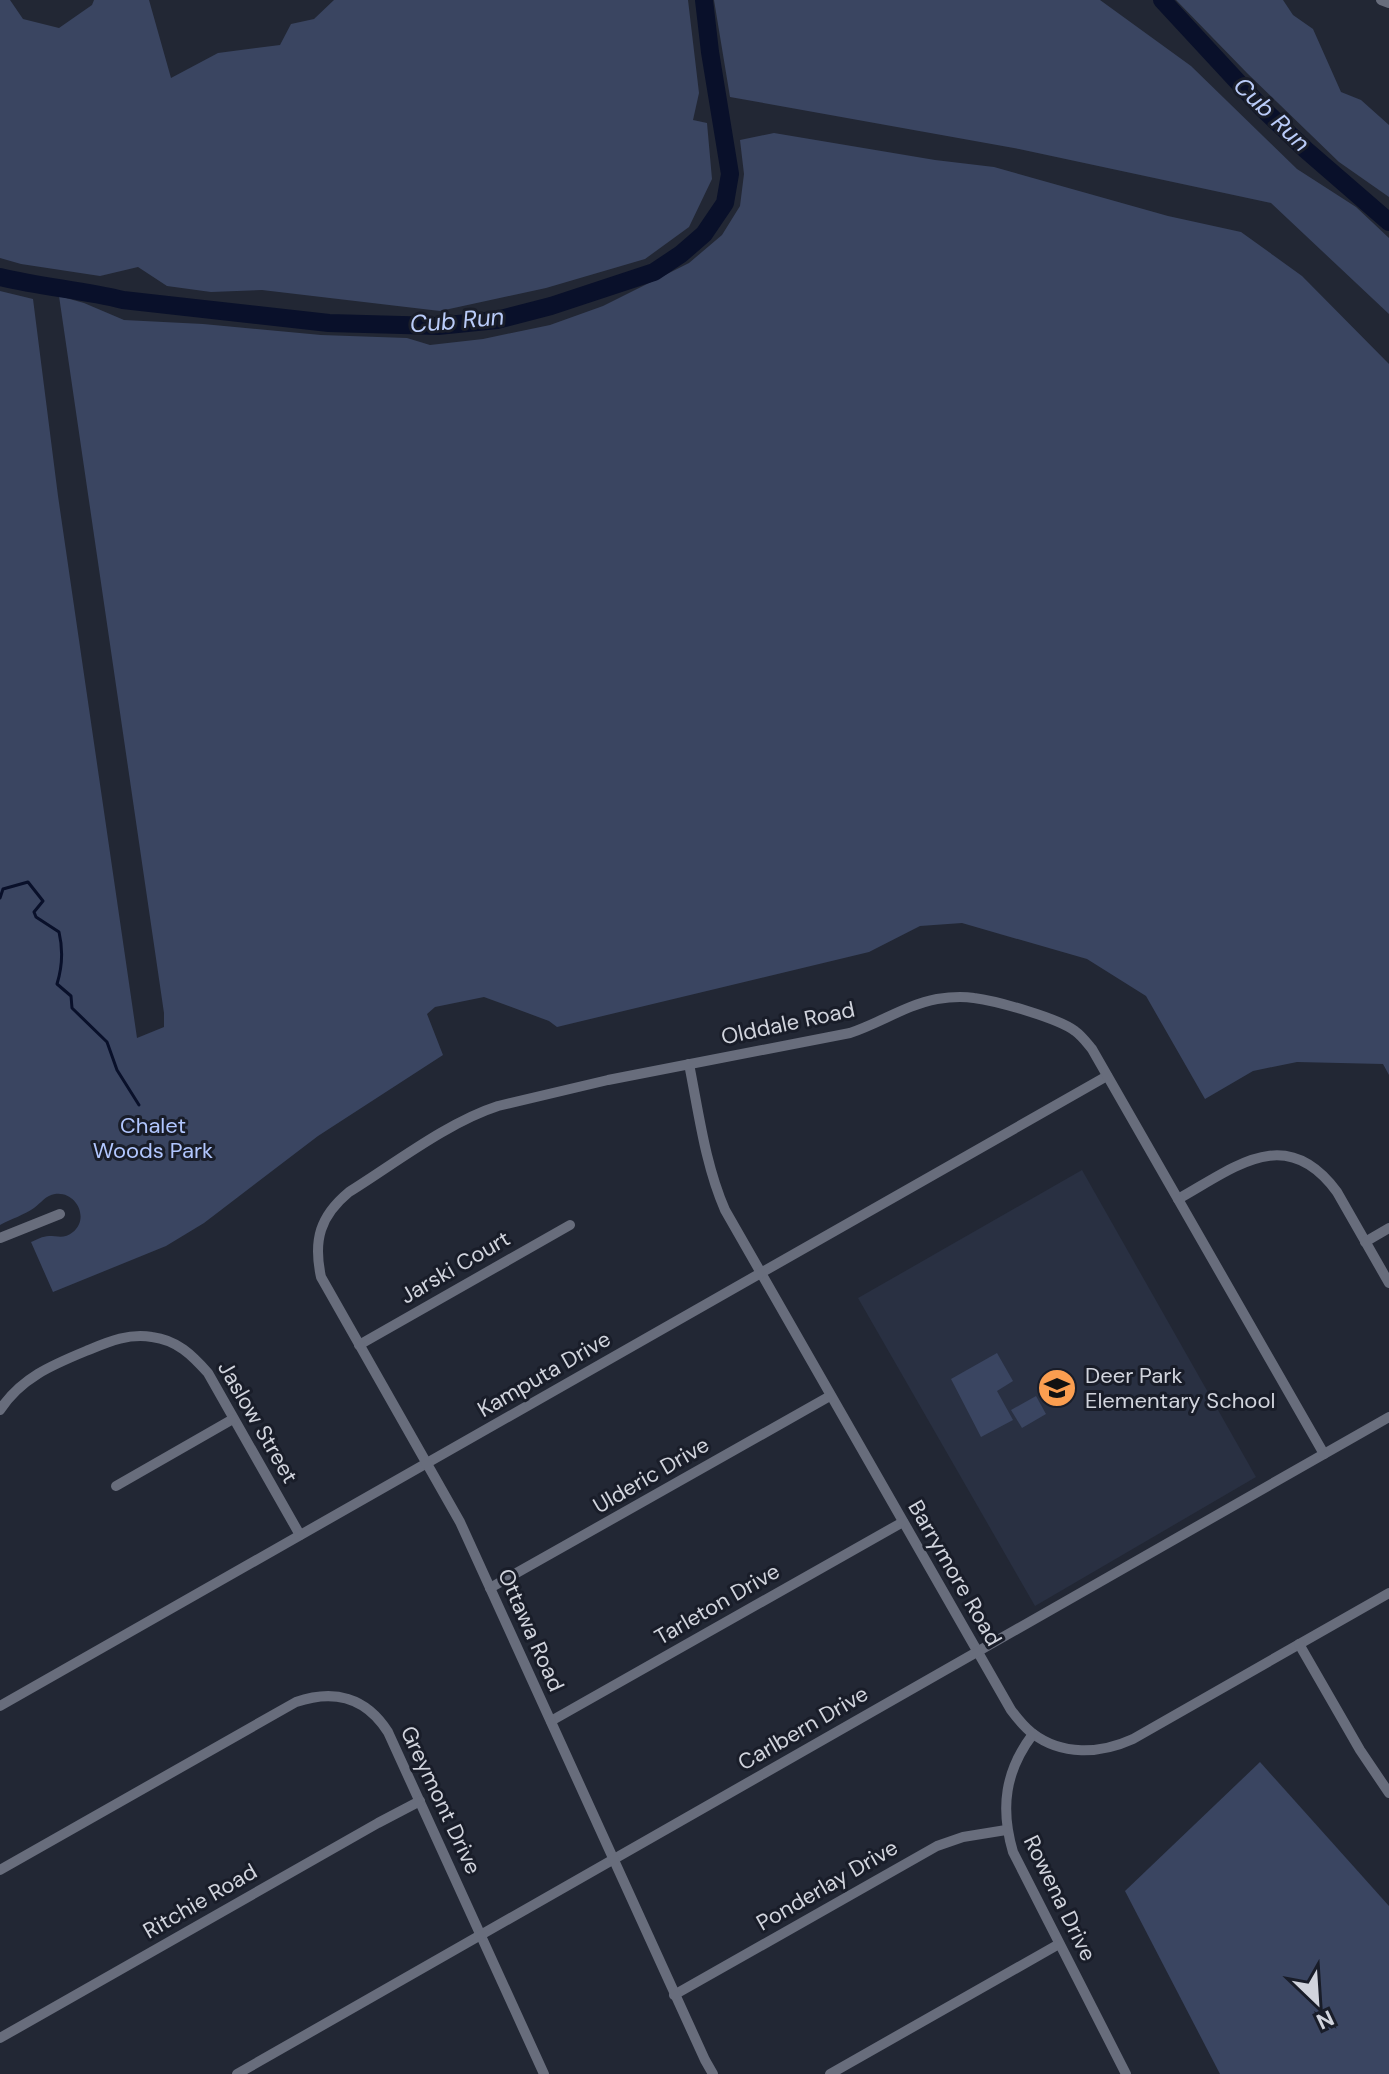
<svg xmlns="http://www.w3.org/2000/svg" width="1389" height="2074" font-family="'DM Sans',sans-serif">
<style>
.built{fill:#293042}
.green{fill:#3a4561}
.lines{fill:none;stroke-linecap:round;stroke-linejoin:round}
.stream{stroke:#09102a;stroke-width:3}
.river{stroke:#09102a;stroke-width:18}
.minor{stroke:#686d7c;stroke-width:10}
.labels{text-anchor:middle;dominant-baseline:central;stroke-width:6;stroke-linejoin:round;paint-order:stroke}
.street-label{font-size:22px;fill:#d1d4dd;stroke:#191d29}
.park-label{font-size:22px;fill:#b1c6fe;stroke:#191d29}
.poi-label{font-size:22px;fill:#d1d4dd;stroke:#191d29;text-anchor:start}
.water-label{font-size:24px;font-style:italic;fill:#baccf9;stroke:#191d29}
</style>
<rect width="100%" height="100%" fill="#222734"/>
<path class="built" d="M 1082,1170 L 1256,1477 L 1035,1606 L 858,1298 Z"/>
<g class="green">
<path d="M 0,0 L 10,0 L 23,19 L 59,28 L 92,5 L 94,0 L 149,0 L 171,78 L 218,53 L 280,45 L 291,24 L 314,19 L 334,0 L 688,0 L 699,93 L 693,120 L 707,123 L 712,179 L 689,227 L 645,259 L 546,288 L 440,311 L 262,290 L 211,292 L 167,286 L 138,267 L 100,276 L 21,264 L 0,258 Z"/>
<path d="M 714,0 L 1100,0 L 1191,66 L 1297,169 L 1356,207 L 1389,238 L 1389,314 L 1271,203 L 1019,149 L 730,97 Z"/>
<path d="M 1176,0 L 1283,0 L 1293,15 L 1313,29 L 1341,92 L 1361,100 L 1389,125 L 1389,197 L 1339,162 L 1247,73 Z"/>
<path d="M 774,133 L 935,160 L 994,167 L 1168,216 L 1241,232 L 1302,276 L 1389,364 L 1389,1075 L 1383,1064 L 1297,1062 L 1253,1071 L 1205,1099 L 1146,996 L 1087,959 L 962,923 L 920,926 L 869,952 L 557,1027 L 549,1021 L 484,997 L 435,1007 L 427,1014 L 443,1055 L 318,1136 L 204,1223 L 166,1246 L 53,1292 L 31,1242 C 36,1240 43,1236 49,1236 C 58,1236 65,1239 73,1232 C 90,1218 76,1191 55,1194 C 46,1195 41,1203 34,1208 C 24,1215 11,1219 0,1225 L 0,291 L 33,299 L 58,496 L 137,1038 L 164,1027 L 164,1013 L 59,296 L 84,303 L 124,320 L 203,324 L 321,335 L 407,338 L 430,345 L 483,339 L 550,325 L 603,306 L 689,263 L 722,235 L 740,206 L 744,174 L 740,140 Z"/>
<path d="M 997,1353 L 1013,1381 L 997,1391 L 1013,1420 L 981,1437 L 951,1379 Z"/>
<path d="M 1036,1396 L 1046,1414 L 1022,1428 L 1011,1410 Z"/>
<path d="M 1260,1762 L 1389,1906 L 1389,2074 L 1220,2074 L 1125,1891 Z"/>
</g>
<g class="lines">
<path class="stream" d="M 0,898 L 3,889 L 28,882 L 43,901 L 34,912 L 36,917 L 59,932 C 63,949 62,968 57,984 L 71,996 L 72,1008 L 107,1042 L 117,1070 L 139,1105"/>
<g class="river">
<path d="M 1162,0 L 1261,107 L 1306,150 L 1389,222"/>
<path d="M 0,277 C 41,287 83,290 123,300 L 329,323 L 438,326 L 497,320 L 551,306 L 654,272 L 681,254 L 704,234 L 725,203 L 730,174 L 710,52 L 704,0"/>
</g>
<g class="minor">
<path d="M 1381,0 L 1389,3"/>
<path d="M 689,1064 C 699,1114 705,1164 725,1210 L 1011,1710 C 1017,1718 1024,1727 1032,1733 C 1062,1756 1100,1754 1133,1739 L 1389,1593"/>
<path d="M 1178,1199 C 1234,1168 1286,1122 1337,1192 L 1389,1283"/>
<path d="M 0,1238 L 60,1214"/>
<path d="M 1365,1242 L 1389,1228"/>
<path d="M 359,1345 L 570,1225"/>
<path d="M 0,1410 C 21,1378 52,1365 86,1351 C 108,1342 128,1333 152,1337 C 177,1340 192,1355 208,1373 L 300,1535"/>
<path d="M 116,1486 L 233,1419"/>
<path d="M 490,1588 L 830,1396"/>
<path d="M 1299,1644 L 1360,1750 L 1389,1793"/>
<path d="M 0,1706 L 1107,1076"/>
<path d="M 551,1721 L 903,1522"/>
<path d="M 1033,1734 C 1005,1771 1000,1808 1013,1852 L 1126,2074"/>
<path d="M 0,1870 L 296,1702 C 334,1689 366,1697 388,1732 L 544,2074"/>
<path d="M 674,1995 L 937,1846 L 963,1837 L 1006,1830"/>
<path d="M 0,2038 L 378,1823 L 420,1801"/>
<path d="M 237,2074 L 1389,1417"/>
<path d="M 713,2074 L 705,2060 L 460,1522 L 321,1277 C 313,1240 320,1216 349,1192 C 394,1164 448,1122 498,1106 L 608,1080 L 850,1033 C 880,1023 906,1005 937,999 C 949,997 962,996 974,998 C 997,1001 1058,1018 1075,1031 C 1082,1036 1087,1043 1092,1049 L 1324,1454"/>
<path d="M 830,2074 L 1059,1944"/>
</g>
</g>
<defs>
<symbol id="school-disc" viewBox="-11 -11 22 22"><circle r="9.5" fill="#fb9e50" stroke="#191d29"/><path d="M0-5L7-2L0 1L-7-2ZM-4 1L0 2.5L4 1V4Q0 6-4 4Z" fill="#111"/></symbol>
</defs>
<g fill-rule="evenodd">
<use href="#school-disc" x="1035" y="1366" width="44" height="44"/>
</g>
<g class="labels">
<g class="street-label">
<text transform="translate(788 1023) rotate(-12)">Olddale Road</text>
<text transform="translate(455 1267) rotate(-30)">Jarski Court</text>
<text transform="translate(544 1374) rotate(-30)">Kamputa Drive</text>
<text transform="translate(258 1422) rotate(60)">Jaslow Street</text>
<text transform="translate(651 1475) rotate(-30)">Ulderic Drive</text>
<text transform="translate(955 1573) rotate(60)">Barrymore Road</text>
<text transform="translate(717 1604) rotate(-30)">Tarleton Drive</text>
<text transform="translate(531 1630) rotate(66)">Ottawa Road</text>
<text transform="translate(803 1728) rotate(-30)">Carlbern Drive</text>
<text transform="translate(441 1800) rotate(65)">Greymont Drive</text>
<text transform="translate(827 1885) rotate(-30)">Ponderlay Drive</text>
<text transform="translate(1060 1898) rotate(64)">Rowena Drive</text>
<text transform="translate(200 1901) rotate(-30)">Ritchie Road</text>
</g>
<g class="park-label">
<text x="153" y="1125">Chalet<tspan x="153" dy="25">Woods Park</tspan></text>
</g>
<g class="poi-label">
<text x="1085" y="1375">Deer Park<tspan x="1085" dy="25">Elementary School</tspan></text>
</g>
<g class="water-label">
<text transform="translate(1272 114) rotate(44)">Cub Run</text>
<text transform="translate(457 320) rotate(-5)">Cub Run</text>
</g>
</g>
<g transform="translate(1317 2002) rotate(155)" stroke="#191d29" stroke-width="6" paint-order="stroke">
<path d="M0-6L14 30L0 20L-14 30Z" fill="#d1d4dd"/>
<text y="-12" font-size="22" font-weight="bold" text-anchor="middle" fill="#d1d4dd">N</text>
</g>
</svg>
